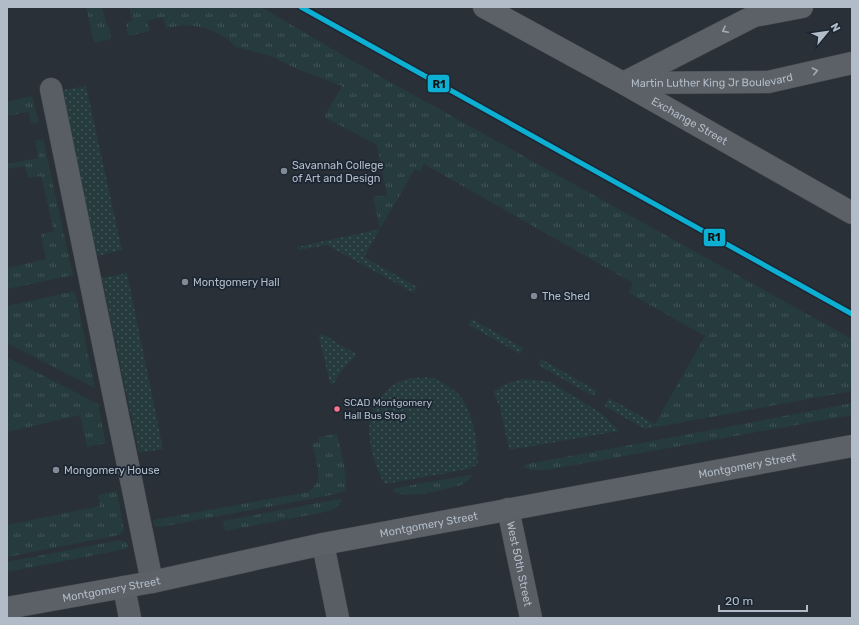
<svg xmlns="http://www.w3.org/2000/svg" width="859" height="625" font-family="Rubik,sans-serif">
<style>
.grass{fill:url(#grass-tufts)}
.garden{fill:url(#garden-dots)}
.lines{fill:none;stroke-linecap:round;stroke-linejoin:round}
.minor-casing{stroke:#474c52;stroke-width:23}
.major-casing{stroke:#464c54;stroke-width:23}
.minor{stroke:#595e65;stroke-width:22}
.major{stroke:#5b6167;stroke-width:22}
.rail-1-casing{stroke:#1c2632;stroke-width:8}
.rail-1{stroke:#0dafd3;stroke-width:5}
.oneway{stroke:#a1aab5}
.poi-dot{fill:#828b95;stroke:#1c2632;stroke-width:1.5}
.bus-dot{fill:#fc738d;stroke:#1c2632;stroke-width:1.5}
.labels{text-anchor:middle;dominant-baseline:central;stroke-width:3.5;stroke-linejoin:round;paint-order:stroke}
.bus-label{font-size:10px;fill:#b2bcc8;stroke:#1c2632;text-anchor:start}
.street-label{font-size:11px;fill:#b2bcc8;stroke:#1c2632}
.poi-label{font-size:11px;fill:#b2bcc8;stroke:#1c2632;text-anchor:start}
.line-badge{stroke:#1c2632;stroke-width:1.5}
.pale-badge-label{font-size:11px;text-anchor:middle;font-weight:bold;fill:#111}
</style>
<defs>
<pattern id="grass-tufts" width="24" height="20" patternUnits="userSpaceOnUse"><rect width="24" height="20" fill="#263b3d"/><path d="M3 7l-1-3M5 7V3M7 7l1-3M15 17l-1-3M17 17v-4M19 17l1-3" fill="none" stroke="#435558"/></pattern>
<pattern id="garden-dots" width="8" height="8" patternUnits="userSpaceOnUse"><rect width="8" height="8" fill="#263b3d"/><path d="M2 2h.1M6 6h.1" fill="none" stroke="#435558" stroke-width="1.8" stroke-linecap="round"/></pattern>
</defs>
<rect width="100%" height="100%" fill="#293037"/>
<g class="grass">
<path d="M 86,7 L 102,7 L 107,26 L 109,26 L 111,39 L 94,43 Z"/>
<path d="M 129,7 L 261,7 L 358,64 L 852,339 L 852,391 L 657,427 L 655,424 L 705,336 L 629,293 L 633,283 L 424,164 L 420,172 L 415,169 L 380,229 L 373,197 L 387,195 L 377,145 L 324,117 L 342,86 L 300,70 L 270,56 L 236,47 L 226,38 L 217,33 L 205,28 L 196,26 L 183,25 L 166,28 L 163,17 L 147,21 L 150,31 L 128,36 L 126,23 L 132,21 Z"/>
<path d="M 32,96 L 39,122 L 31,124 L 29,112 L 7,116 L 7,102 Z"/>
<path d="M 43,139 L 73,275 L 7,289 L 7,268 L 46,259 L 41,234 L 54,231 L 41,176 L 28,178 L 25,166 L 7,169 L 7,164 L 39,158 L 35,141 Z"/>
<path d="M 75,291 L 95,388 L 7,343 L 7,306 Z"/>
<path d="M 7,357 L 98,404 L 106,444 L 100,444 L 87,447 L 80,415 L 7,432 Z"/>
<path d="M 852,403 L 852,415 L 547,470 L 532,470 L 523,467 L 527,464 L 706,431 Z"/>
<path d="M 337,434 C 340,448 349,478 345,491 L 336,494 L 160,527 L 154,526 L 153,520 L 308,492 C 312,489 316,485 318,480 C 320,472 314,452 312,444 L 319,442 L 318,437 Z"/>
<path d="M 469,475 L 471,476 C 468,482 464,484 458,486 C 437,491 411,500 392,491 L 395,488 Z"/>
<path d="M 117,491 L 124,531 L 119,535 L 7,557 L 7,525 L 100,506 L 98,495 Z"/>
<path d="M 339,499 L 342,500 L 337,507 L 330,511 L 225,531 L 223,521 Z"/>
<path d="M 120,540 L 126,542 L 128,546 L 126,549 L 7,572 L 7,562 Z"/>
</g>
<g class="garden">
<path d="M 86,86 L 122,250 L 97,256 L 63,90 Z"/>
<path d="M 380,229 L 364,257 L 417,287 L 414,293 L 327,245 L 299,250 L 297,247 Z"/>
<path d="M 127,273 L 163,449 L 139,453 L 102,278 Z"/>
<path d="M 472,319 L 523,348 L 520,354 L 469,325 Z"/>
<path d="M 321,334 C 328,336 334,341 340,345 C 345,348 350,350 355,353 L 355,357 L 347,364 L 333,384 L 331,384 L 330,383 L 319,337 L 319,335 Z"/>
<path d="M 541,359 L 597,391 L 593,396 L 538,365 Z"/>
<path d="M 413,378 C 419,378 426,377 432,378 C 438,379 444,383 448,386 C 452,389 456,391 458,394 C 473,409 478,444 478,464 L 468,469 L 385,484 C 372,462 363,427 375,403 C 377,400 381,397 384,394 C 389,388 394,383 401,381 C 405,379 409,379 413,378 Z"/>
<path d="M 523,379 L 536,380 L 550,382 L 601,413 L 619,431 L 509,450 L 500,407 L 493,392 C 504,384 509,382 523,379 Z"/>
<path d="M 609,398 L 655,424 L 657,427 L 644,429 L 605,406 Z"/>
</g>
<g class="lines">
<defs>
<g id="minor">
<path d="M 51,89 L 152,582"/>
<path id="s1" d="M 508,509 L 531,618"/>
<path d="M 323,544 L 338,618"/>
<path d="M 124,587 L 130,618"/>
</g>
<g id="major">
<path id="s2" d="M 484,7 L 623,83 L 852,213"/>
<path d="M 627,81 L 754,16 L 802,7"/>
<path id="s3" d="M 624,83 L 768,82 L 852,63"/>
<path id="s4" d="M 7,608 L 152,582 L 323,544 L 852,446"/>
</g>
</defs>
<use href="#minor" class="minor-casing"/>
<use href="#major" class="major-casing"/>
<use href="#minor" class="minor"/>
<use href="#major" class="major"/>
<defs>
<path id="rail-1" d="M 301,7 L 852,314"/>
</defs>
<use href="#rail-1" class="rail-1-casing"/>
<use href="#rail-1" class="rail-1"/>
</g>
<defs><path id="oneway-chevron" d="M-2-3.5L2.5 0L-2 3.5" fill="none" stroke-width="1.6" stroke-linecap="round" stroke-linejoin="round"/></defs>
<g class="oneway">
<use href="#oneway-chevron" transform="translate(725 30) rotate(153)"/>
<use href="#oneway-chevron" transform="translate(815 71) rotate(-13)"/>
</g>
<g class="poi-dot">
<circle cx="284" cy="171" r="4"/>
<circle cx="185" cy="282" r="4"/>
<circle cx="534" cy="296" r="4"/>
<circle cx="56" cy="470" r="4"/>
</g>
<circle class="bus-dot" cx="337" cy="409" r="3.5"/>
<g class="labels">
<g class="bus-label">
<text x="344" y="403">SCAD Montgomery<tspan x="344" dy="13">Hall Bus Stop</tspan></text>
</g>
<g class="street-label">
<text stroke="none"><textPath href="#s3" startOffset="88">Martin Luther King Jr Boulevard</textPath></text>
<text stroke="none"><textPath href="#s2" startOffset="235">Exchange Street</textPath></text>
<text stroke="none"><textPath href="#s4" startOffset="754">Montgomery Street</textPath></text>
<text stroke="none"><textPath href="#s4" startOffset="430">Montgomery Street</textPath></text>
<text stroke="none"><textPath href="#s1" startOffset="56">West 50th Street</textPath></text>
<text stroke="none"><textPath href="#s4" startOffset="106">Montgomery Street</textPath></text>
</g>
<g class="poi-label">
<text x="292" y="165">Savannah College<tspan x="292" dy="13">of Art and Design</tspan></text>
<text x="193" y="282">Montgomery Hall</text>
<text x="542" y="296">The Shed</text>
<text x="64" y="470">Mongomery House</text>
</g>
</g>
<g class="line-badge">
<rect x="427" y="74" width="23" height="19" rx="4" fill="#0dafd3"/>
<rect x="703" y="228" width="23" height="19" rx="4" fill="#0dafd3"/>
</g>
<g class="pale-badge-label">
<text x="439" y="88">R1</text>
<text x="714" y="241">R1</text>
</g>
<rect width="859" height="625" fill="none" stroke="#b2bcc8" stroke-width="16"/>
<g transform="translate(827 32) rotate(61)" stroke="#1c2632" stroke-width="3" paint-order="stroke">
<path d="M0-3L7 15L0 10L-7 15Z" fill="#b2bcc8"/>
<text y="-6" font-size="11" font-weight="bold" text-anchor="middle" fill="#b2bcc8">N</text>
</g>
<path d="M719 605v6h88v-6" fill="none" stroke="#b2bcc8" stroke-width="2"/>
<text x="725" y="605" font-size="12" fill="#b2bcc8" stroke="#1c2632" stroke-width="3" paint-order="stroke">20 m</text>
</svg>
